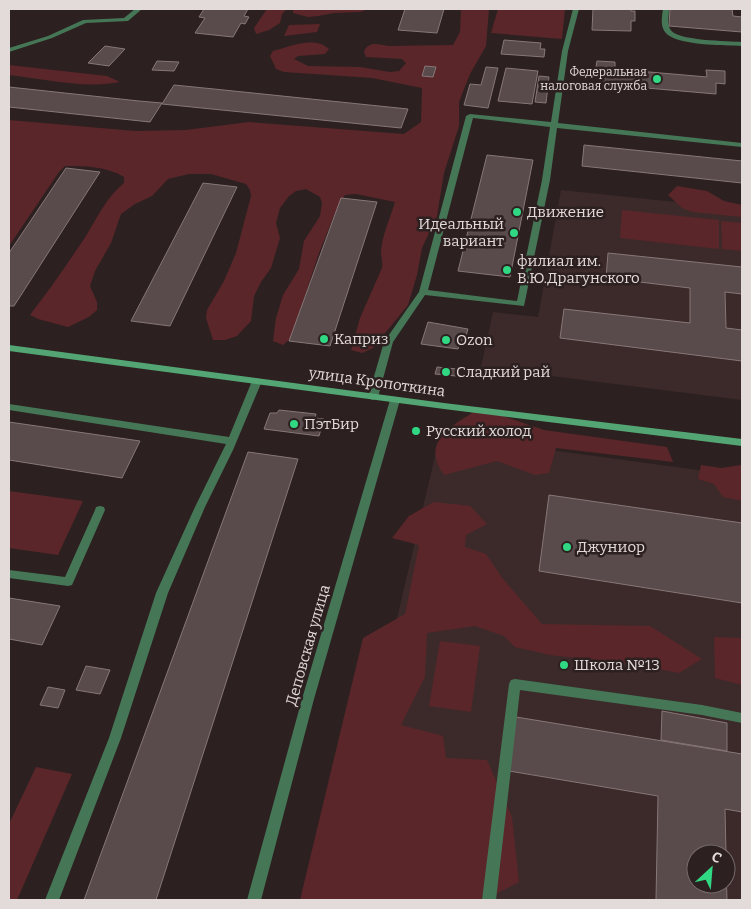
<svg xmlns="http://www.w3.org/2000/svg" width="751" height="909" font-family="Bitter,serif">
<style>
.built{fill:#3c2a2a;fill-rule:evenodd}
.green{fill:#5a2629}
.building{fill:#594b4b;stroke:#877777}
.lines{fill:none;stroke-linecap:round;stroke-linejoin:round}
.lane{fill:#457757;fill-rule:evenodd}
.street{fill:#457757;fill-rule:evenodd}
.secondary{fill:#53a673;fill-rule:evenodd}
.poi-dot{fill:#30d883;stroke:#2d2020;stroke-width:2}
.labels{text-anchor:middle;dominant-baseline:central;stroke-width:5;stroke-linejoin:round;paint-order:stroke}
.far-poi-label{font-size:12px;fill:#e3dada;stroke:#2d2020;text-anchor:end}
.poi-label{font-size:15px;fill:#e3dada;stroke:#2d2020;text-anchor:start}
.street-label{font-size:15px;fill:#e3dada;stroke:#2d2020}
</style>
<rect width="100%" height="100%" fill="#2d2020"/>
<g class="built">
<path d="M 561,190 L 742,209 L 742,400 L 481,367 L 493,312 L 538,317 Z"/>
<path d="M 440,435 L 742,476 L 742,900 L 331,900 ZM 696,854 L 726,854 L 726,884 L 696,884 Z"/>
</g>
<g class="green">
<path d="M 267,9 L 287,9 L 282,14 L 280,23 L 269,30 L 256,34 L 254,28 Z"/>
<path d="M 293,9 L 369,9 L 360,12 L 334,13 L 318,16 L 308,17 L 293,13 Z"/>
<path d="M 461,9 L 489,9 L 486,46 L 470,74 L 459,102 L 459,126 L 444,173 L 437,216 L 422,248 L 417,275 L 408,305 L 373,348 L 362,353 L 351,350 L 360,318 L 382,268 C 383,262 381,258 381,252 C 382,235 390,219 395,202 L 356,194 L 345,195 L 335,213 L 319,253 L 291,338 L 283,345 L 273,341 L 276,318 L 283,295 L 299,269 L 304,241 L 320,216 L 322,203 L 320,197 L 306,189 L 296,191 L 289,196 L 280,208 L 276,223 L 280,238 L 271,268 L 261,282 L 254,296 L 251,321 L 237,336 L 225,340 L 213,340 L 206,318 L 207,310 L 224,281 L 236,253 L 251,196 L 250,190 L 246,184 L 211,174 L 189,174 L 168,179 L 152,196 L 135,204 L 121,214 L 111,243 L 95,271 L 90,286 L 97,302 L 97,310 L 89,317 L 68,327 L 38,319 L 30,315 C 50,289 68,263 86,236 C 98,216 106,198 124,183 L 124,177 C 106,166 85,166 65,166 L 59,172 L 9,246 L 9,120 L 135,131 L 186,130 L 249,122 L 404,134 L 421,122 L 422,88 L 372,78 L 284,72 L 276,69 L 270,56 L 273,51 C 288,47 315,35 329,49 L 325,54 L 298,56 L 294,59 L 308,66 L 360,67 L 390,72 L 399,71 L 406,63 L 402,59 L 366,57 L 364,52 C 368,41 378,44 388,46 L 453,45 L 460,32 Z"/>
<path d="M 498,9 L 565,9 L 562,39 L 491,33 Z"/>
<path d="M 320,24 L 317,32 L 284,36 L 289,25 Z"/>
<path d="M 9,65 L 107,76 L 120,82 C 85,89 44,79 9,75 Z"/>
<path d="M 677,186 L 707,191 L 724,201 L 742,205 L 742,217 L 692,212 L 682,208 L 668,195 Z"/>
<path d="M 622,210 L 719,220 L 719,249 L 620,238 Z"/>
<path d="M 721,221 L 742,223 L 742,251 L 722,249 Z"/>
<path d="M 480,408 L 544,430 L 667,447 L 673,462 L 556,448 L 549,473 L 535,475 L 497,461 L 444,475 C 419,440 454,425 480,408 Z"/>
<path d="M 701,465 L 721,468 L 741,465 L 742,501 L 723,497 L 714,484 L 698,479 Z"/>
<path d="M 9,491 L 83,501 L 58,555 L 9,548 Z"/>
<path d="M 434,502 L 470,506 L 487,524 L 466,535 L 465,547 L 486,554 L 503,579 L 542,624 L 650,626 L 702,659 L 679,673 L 631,664 L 550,655 L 515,647 L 504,636 L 475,626 L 427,633 L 425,677 L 401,725 L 443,736 L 446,758 L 487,760 L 512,817 L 519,882 L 484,900 L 300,900 L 363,638 L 405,614 L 419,545 L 392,538 L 409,516 Z"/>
<path d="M 714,637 L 742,638 L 742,685 L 715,678 Z"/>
<path d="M 440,641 L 480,646 L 471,712 L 429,706 Z"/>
<path d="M 36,767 L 72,774 L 17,900 L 9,900 L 9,824 Z"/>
</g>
<g class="building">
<path d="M 204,9 L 248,9 L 244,16 L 249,17 L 245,24 L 241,23 L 233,37 L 195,33 L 205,18 L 199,17 Z"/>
<path d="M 405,9 L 444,9 L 437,33 L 398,30 Z"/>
<path d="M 593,9 L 631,9 L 631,11 L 635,11 L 635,21 L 631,21 L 631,31 L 592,30 Z"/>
<path d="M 670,9 L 732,9 L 733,16 L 742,17 L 742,32 L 669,26 Z"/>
<path d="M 504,40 L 541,43 L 540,49 L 545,49 L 544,57 L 501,54 Z"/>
<path d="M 105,46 L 125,49 L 109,66 L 88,63 Z"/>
<path d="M 157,61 L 179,62 L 174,71 L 152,70 Z"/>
<path d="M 597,61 L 615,62 L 615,69 L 707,77 L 706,70 L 725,71 L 725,84 L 716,83 L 716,94 L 600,84 L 601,73 L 595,73 Z"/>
<path d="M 425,66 L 436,67 L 433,77 L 422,76 Z"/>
<path d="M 486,67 L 498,68 L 488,108 L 464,105 L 470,84 L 481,85 Z"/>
<path d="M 506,68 L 538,71 L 532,104 L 498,101 Z"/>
<path d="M 539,76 L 549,77 L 546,103 L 535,102 Z"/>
<path d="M 174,85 L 214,89 L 408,109 L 401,128 L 162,104 Z"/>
<path d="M 9,87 L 139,101 L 162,103 L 150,122 L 9,107 Z"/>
<path d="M 584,145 L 742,161 L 742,183 L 582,166 Z"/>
<path d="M 487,155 L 533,160 L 510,277 L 458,271 Z"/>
<path d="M 66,168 L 100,172 L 14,306 L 9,306 L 9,253 Z"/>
<path d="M 203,183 L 237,187 L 170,326 L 131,321 Z"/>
<path d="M 341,198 L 377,202 L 330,346 L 289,341 Z"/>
<path d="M 608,253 L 742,267 L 742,294 L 725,292 L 726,328 L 742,330 L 742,361 L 560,338 L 564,309 L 690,323 L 690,288 L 606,278 Z"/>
<path d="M 428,322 L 468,329 L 463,346 L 459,346 L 458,349 L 421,344 Z"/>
<path d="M 437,367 L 457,369 L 456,376 L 435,374 Z"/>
<path d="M 279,410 L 316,414 L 315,418 L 324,419 L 319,436 L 264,429 L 270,413 L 277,413 Z"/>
<path d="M 9,422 L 140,441 L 122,478 L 9,460 Z"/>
<path d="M 248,452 L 298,459 L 156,900 L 84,900 Z"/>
<path d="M 549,495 L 742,523 L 742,603 L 539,571 Z"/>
<path d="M 9,598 L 60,606 L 42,645 L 9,639 Z"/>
<path d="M 86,666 L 110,670 L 100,694 L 76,690 Z"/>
<path d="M 48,687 L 65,690 L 58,708 L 40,705 Z"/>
<path d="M 662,711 L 727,723 L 727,751 L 661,740 Z"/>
<path d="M 510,716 L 742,754 L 742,812 L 725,809 L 726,854 L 696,854 L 696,884 L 726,884 L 726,869 L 727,900 L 656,900 L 658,796 L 503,770 Z"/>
</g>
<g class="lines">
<g class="lane">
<path d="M 135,9 L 142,9 L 128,21 L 86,23 L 52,38 L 9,52 L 9,48 L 48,36 L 83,20 L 124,18 Z"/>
<path d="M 573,9 L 579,9 L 568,51 L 558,123 L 742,143 L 742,147 L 557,128 L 550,180 L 524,306 L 425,295 L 393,342 L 378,397 L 373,400 L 370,399 L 368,397 L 384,342 L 419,292 L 466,116 L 470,114 L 551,122 L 562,51 ZM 473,118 L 550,127 L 542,180 L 517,301 L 428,290 Z"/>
<path d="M 663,9 L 669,9 C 669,15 667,23 670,29 C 675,41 729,41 742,42 L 742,46 C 726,45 675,46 665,32 C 660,26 662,16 663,9 Z"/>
<path d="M 257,378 L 262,381 L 233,450 L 205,507 L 168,593 L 121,738 L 59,900 L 45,900 L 109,738 L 156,593 L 195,507 L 226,444 L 9,410 L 9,404 L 229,437 L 252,381 Z"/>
<path d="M 100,506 L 104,507 L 105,510 L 72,585 L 68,586 L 9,578 L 9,570 L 65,577 L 95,510 L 96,507 Z"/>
<path d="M 515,679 L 702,705 L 742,713 L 742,723 L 702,715 L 520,690 L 496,900 L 482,900 L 509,684 L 511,680 Z"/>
</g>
<path class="street" d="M 395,397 L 400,400 L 314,699 L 261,900 L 247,900 L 302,699 L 390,400 Z"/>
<path class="secondary" d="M 9,345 L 444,403 L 742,439 L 742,446 L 444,409 L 9,351 Z"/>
</g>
<g class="poi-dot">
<circle cx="657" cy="79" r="5"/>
<circle cx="517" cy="212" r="5"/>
<circle cx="514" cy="233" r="5"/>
<circle cx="507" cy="270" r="5"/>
<circle cx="324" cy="339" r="5"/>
<circle cx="446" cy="340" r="5"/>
<circle cx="446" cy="372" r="5"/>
<circle cx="294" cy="424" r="5"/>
<circle cx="416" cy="431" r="5"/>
<circle cx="567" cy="547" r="5"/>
<circle cx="564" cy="665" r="5"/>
</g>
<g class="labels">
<g class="far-poi-label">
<text x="647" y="72">Федеральная<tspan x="647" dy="14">налоговая служба</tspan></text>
</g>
<g class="poi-label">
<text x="527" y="212">Движение</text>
<text x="504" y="224" text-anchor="end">Идеальный<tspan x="504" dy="17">вариант</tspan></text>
<text x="517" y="261">филиал им.<tspan x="517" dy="17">В.Ю.Драгунского</tspan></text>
<text x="334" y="339">Каприз</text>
<text x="456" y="340">Ozon</text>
<text x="456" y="372">Сладкий рай</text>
<text x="304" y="424">ПэтБир</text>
<text x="426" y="431">Русский холод</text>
<text x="577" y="547">Джуниор</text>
<text x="574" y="665">Школа №13</text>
</g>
<g class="street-label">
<text transform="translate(377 382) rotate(8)">улица Кропоткина</text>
<text transform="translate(308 645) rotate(-74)">Деповская улица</text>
</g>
</g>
<rect width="751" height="909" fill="none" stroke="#e3dada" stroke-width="20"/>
<g transform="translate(711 869) rotate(26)"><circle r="24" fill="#2d2020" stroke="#766a6a"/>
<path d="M0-4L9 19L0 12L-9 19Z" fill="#30d883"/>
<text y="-8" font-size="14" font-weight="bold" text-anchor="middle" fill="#e3dada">С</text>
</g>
</svg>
